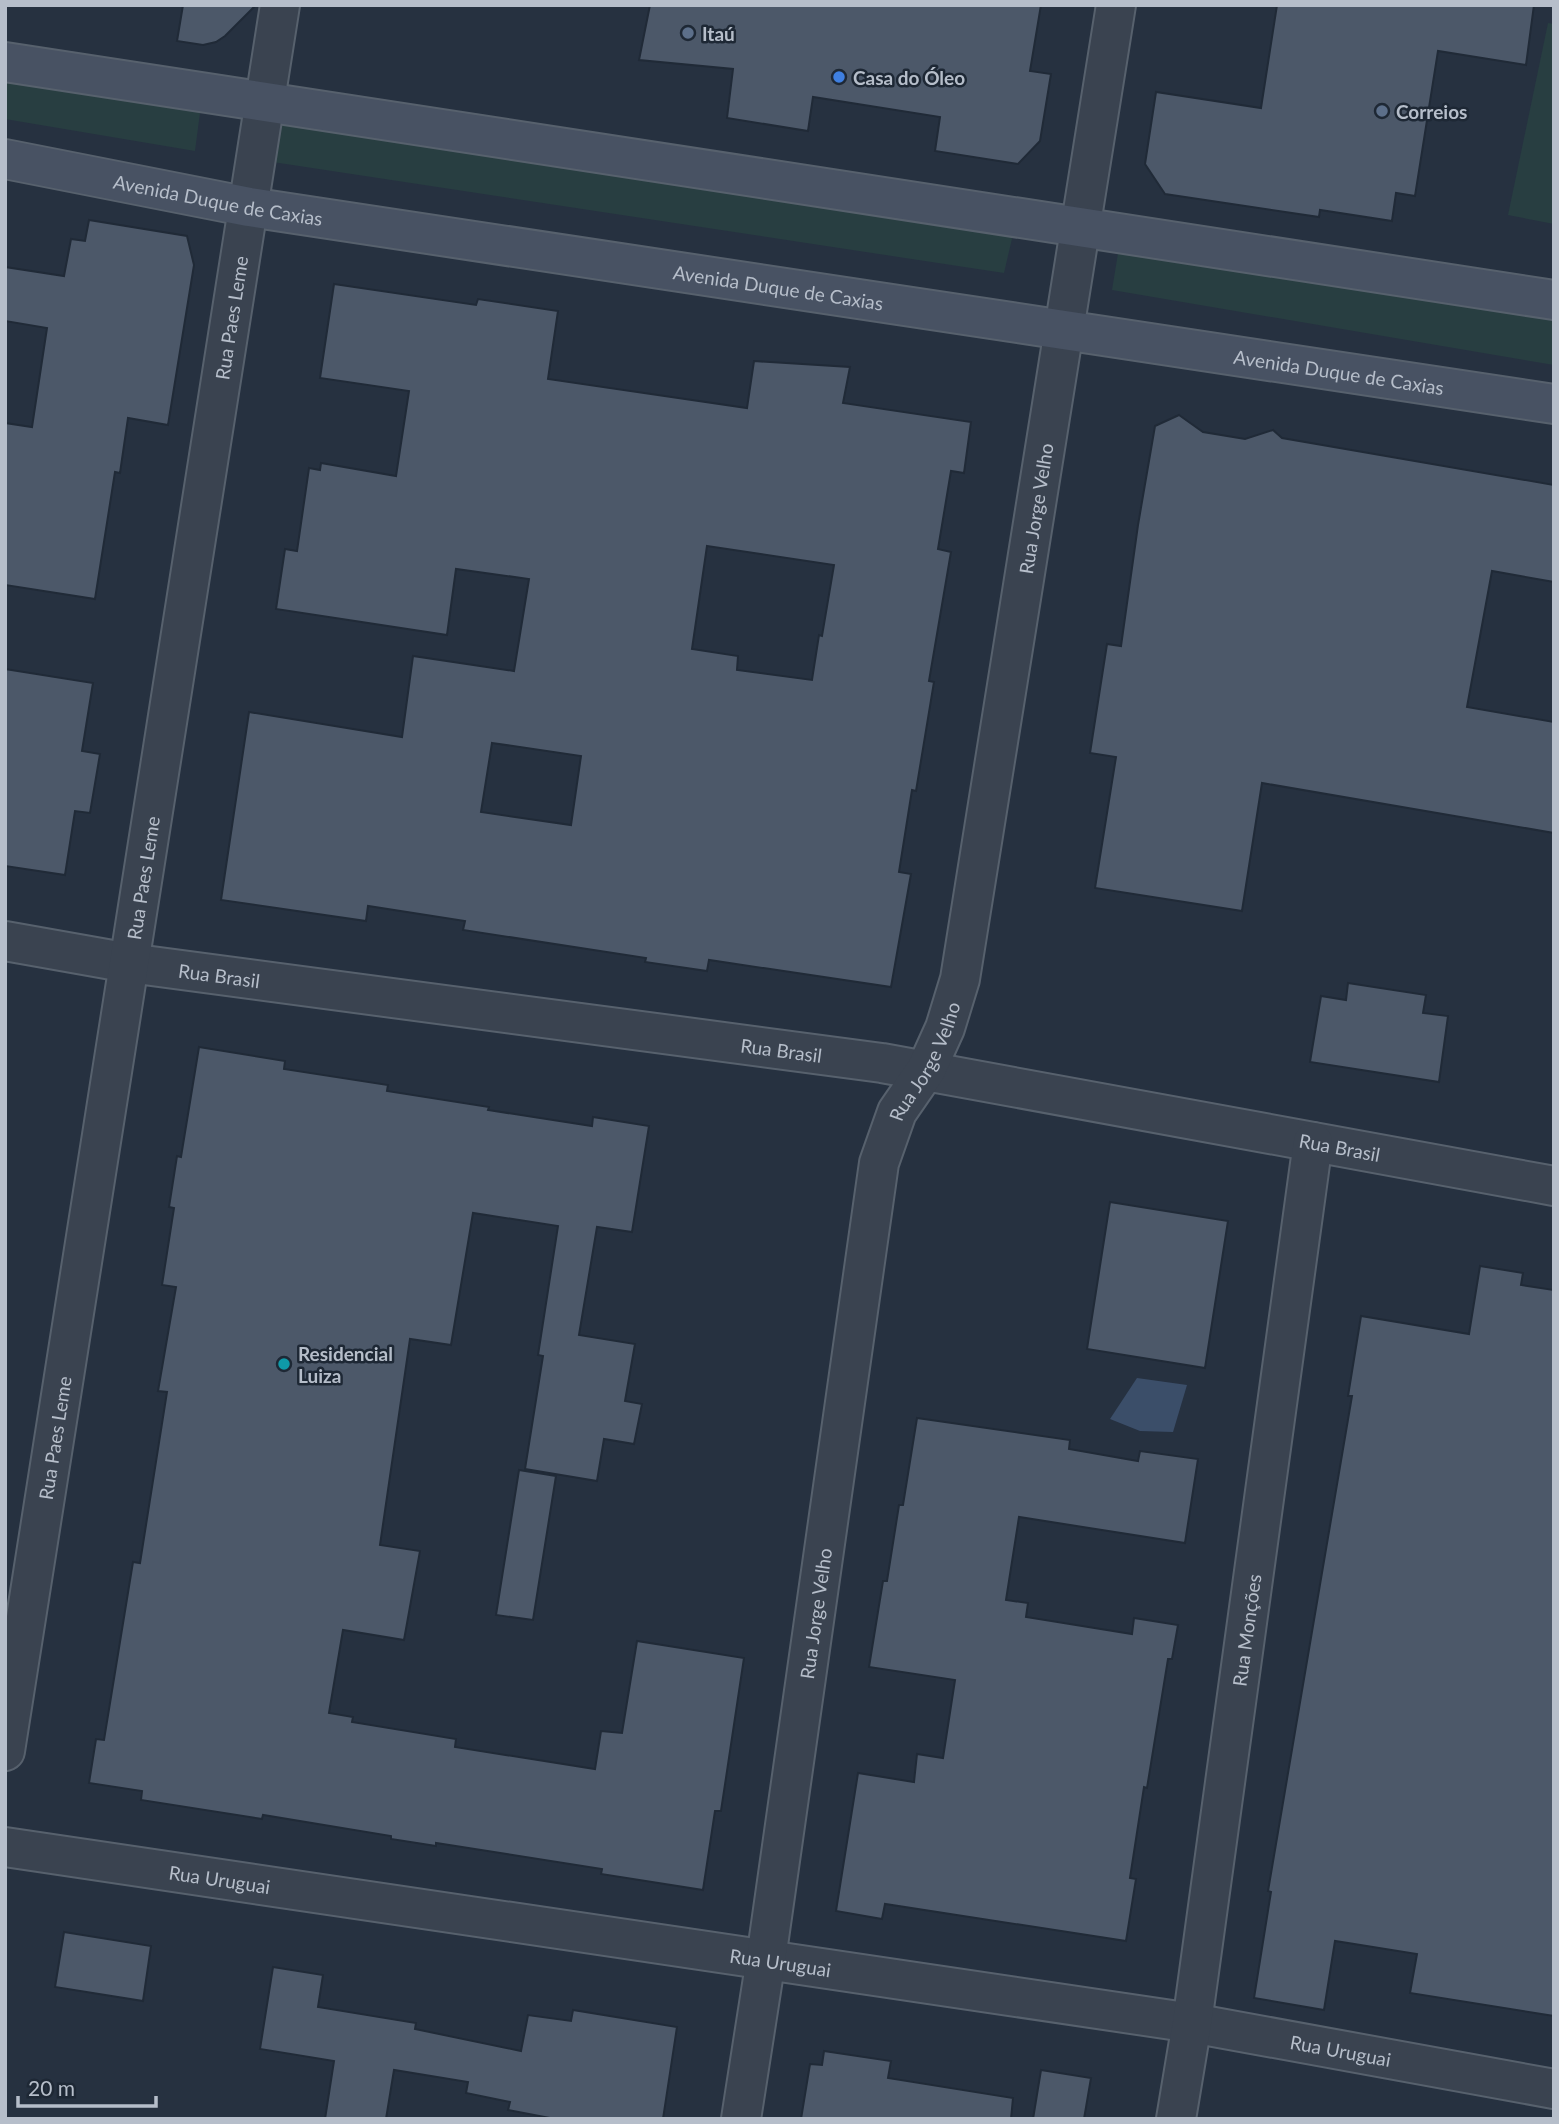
<svg xmlns="http://www.w3.org/2000/svg" width="1559" height="2124" font-family="Lato,sans-serif">
<style>
.green{fill:#283e41}
.water{fill:#3b4e69}
.building{fill:#4c5869;stroke:#202a37;stroke-width:2;fill-rule:evenodd}
.lines{fill:none;stroke-linecap:round;stroke-linejoin:round}
.minor-casing{stroke:#57616d;stroke-width:42}
.secondary-casing{stroke:#57616d;stroke-width:42}
.minor{stroke:#3a4350;stroke-width:38}
.secondary{stroke:#485263;stroke-width:38}
.service-dot{fill:#5c6f8a;stroke:#1e2835;stroke-width:2.5}
.shop-dot{fill:#3f7fe0;stroke:#1e2835;stroke-width:2.5}
.culture-dot{fill:#0f9aa8;stroke:#1e2835;stroke-width:2.5}
.labels{text-anchor:middle;dominant-baseline:central;stroke-width:5;stroke-linejoin:round;paint-order:stroke}
.poi-label{font-size:19px;font-weight:bold;fill:#b6beca;stroke:#1e2835;text-anchor:start}
.street-label{font-size:19px;fill:#b6beca;stroke:#1e2835}
</style>
<rect width="100%" height="100%" fill="#263140"/>
<g class="green">
<path d="M 1548,23 L 1554,24 L 1554,224 L 1508,215 Z"/>
<path d="M 5,75 L 201,105 L 195,151 L 5,119 Z"/>
<path d="M 271,117 L 1014,230 L 1004,273 L 266,161 Z"/>
<path d="M 1119,247 L 1554,320 L 1554,365 L 1112,290 Z"/>
</g>
<path class="water" d="M 1137,1378 L 1187,1385 L 1173,1432 L 1140,1431 L 1110,1419 Z"/>
<g class="building">
<path d="M 183,5 L 256,5 L 225,36 L 216,42 L 203,45 L 177,41 Z"/>
<path d="M 650,5 L 1041,5 L 1030,71 L 1051,74 L 1040,141 L 1018,164 L 935,151 L 940,117 L 813,97 L 808,131 L 727,118 L 733,69 L 639,60 Z"/>
<path d="M 1277,5 L 1534,5 L 1526,65 L 1438,51 L 1415,196 L 1396,193 L 1392,221 L 1320,210 L 1319,217 L 1165,194 L 1145,164 L 1156,92 L 1261,108 Z"/>
<path d="M 89,220 L 187,236 L 194,265 L 168,425 L 128,418 L 120,473 L 115,472 L 95,599 L 5,585 L 5,423 L 32,427 L 47,328 L 5,321 L 5,267 L 64,276 L 71,239 L 85,241 Z"/>
<path d="M 334,284 L 476,305 L 478,299 L 558,311 L 548,379 L 747,408 L 754,361 L 850,367 L 843,403 L 971,422 L 964,473 L 951,471 L 938,549 L 951,552 L 929,681 L 934,682 L 916,791 L 912,790 L 899,872 L 911,874 L 891,987 L 709,960 L 707,971 L 645,962 L 646,958 L 463,930 L 465,921 L 368,906 L 366,921 L 221,900 L 249,712 L 402,737 L 413,656 L 514,671 L 529,579 L 456,569 L 447,635 L 276,609 L 285,549 L 297,551 L 309,468 L 320,470 L 321,463 L 396,476 L 409,391 L 320,378 ZM 707,546 L 834,565 L 822,636 L 819,635 L 812,680 L 737,670 L 738,656 L 692,649 ZM 492,743 L 581,756 L 571,825 L 481,812 Z"/>
<path d="M 1179,415 L 1203,432 L 1245,439 L 1273,430 L 1282,438 L 1554,485 L 1554,582 L 1492,571 L 1467,707 L 1554,722 L 1554,833 L 1262,783 L 1242,911 L 1095,888 L 1116,757 L 1090,753 L 1107,644 L 1121,646 L 1138,525 L 1155,426 Z"/>
<path d="M 5,669 L 93,683 L 82,751 L 100,754 L 90,813 L 75,811 L 65,875 L 5,866 Z"/>
<path d="M 1348,983 L 1426,995 L 1423,1013 L 1448,1016 L 1439,1082 L 1310,1062 L 1321,996 L 1346,1000 Z"/>
<path d="M 199,1047 L 285,1061 L 284,1069 L 388,1085 L 387,1091 L 489,1107 L 488,1110 L 592,1126 L 593,1117 L 649,1126 L 632,1232 L 597,1227 L 579,1335 L 635,1344 L 625,1401 L 642,1404 L 634,1444 L 604,1439 L 597,1481 L 525,1469 L 543,1356 L 538,1355 L 558,1226 L 473,1213 L 451,1345 L 410,1339 L 380,1545 L 420,1551 L 404,1640 L 343,1630 L 329,1713 L 353,1717 L 352,1722 L 456,1739 L 455,1747 L 595,1769 L 601,1731 L 622,1733 L 637,1641 L 744,1658 L 721,1811 L 715,1811 L 703,1890 L 601,1874 L 602,1869 L 436,1843 L 436,1846 L 391,1839 L 391,1836 L 263,1815 L 262,1819 L 141,1800 L 142,1791 L 89,1783 L 96,1739 L 104,1740 L 133,1562 L 140,1563 L 167,1392 L 158,1391 L 176,1287 L 162,1285 L 174,1208 L 169,1207 L 177,1156 L 181,1157 Z"/>
<path d="M 1110,1202 L 1228,1221 L 1205,1368 L 1087,1349 Z"/>
<path d="M 1480,1266 L 1523,1273 L 1521,1285 L 1554,1290 L 1554,2016 L 1410,1993 L 1417,1954 L 1335,1941 L 1324,2010 L 1254,1998 L 1271,1892 L 1268,1891 L 1352,1396 L 1348,1396 L 1361,1316 L 1469,1334 Z"/>
<path d="M 917,1418 L 1070,1440 L 1069,1449 L 1138,1461 L 1140,1451 L 1198,1459 L 1185,1543 L 1019,1517 L 1006,1600 L 1028,1603 L 1026,1617 L 1132,1634 L 1134,1618 L 1178,1625 L 1172,1659 L 1168,1659 L 1147,1788 L 1144,1787 L 1130,1878 L 1136,1879 L 1126,1941 L 885,1904 L 882,1919 L 836,1911 L 858,1773 L 914,1782 L 917,1754 L 943,1758 L 955,1680 L 869,1667 L 883,1581 L 887,1581 L 899,1505 L 903,1505 Z"/>
<path d="M 519,1470 L 556,1476 L 533,1620 L 496,1615 Z"/>
<path d="M 64,1932 L 151,1946 L 143,2001 L 55,1987 Z"/>
<path d="M 273,1967 L 323,1975 L 318,2007 L 416,2023 L 415,2029 L 521,2051 L 528,2015 L 571,2021 L 573,2010 L 677,2027 L 663,2119 L 555,2119 L 508,2110 L 510,2102 L 466,2093 L 468,2082 L 394,2070 L 386,2119 L 325,2119 L 334,2061 L 260,2049 Z"/>
<path d="M 824,2051 L 891,2061 L 888,2078 L 1013,2098 L 1011,2119 L 801,2119 L 810,2064 L 822,2065 Z"/>
<path d="M 1041,2070 L 1091,2078 L 1084,2119 L 1033,2119 Z"/>
</g>
<g class="lines">
<defs>
<g id="minor">
<path id="s1" d="M 5,941 L 129,963 L 882,1063 L 1554,1186"/>
<path id="s2" d="M 5,1751 L 280,5"/>
<path id="s3" d="M 5,1847 L 1192,2023 L 1554,2089"/>
<path id="s4" d="M 741,2119 L 766,1959 L 879,1163 L 897,1112 L 926,1070 L 945,1028 L 960,979 L 1116,5"/>
<path id="s5" d="M 1176,2119 L 1192,2023 L 1313,1142"/>
</g>
<g id="secondary">
<path d="M 5,62 L 1554,300"/>
<path id="s6" d="M 5,159 L 249,207 L 1554,404"/>
</g>
</defs>
<use href="#minor" class="minor-casing"/>
<use href="#secondary" class="secondary-casing"/>
<use href="#minor" class="minor"/>
<use href="#secondary" class="secondary"/>
</g>
<g class="service-dot">
<circle cx="688" cy="33" r="7"/>
<circle cx="1382" cy="111" r="7"/>
</g>
<circle class="shop-dot" cx="839" cy="77" r="7"/>
<circle class="culture-dot" cx="284" cy="1364" r="7"/>
<g class="labels">
<g class="poi-label">
<text x="702" y="33">Itaú</text>
<text x="853" y="77">Casa do Óleo</text>
<text x="1396" y="111">Correios</text>
<text x="298" y="1353">Residencial<tspan x="298" dy="22">Luiza</tspan></text>
</g>
<g class="street-label">
<text stroke="none"><textPath href="#s6" startOffset="217">Avenida Duque de Caxias</textPath></text>
<text stroke="none"><textPath href="#s6" startOffset="784">Avenida Duque de Caxias</textPath></text>
<text stroke="none"><textPath href="#s2" startOffset="1451">Rua Paes Leme</textPath></text>
<text stroke="none"><textPath href="#s6" startOffset="1351">Avenida Duque de Caxias</textPath></text>
<text stroke="none"><textPath href="#s4" startOffset="1645">Rua Jorge Velho</textPath></text>
<text stroke="none"><textPath href="#s2" startOffset="884">Rua Paes Leme</textPath></text>
<text stroke="none"><textPath href="#s1" startOffset="217">Rua Brasil</textPath></text>
<text stroke="none"><textPath href="#s1" startOffset="784">Rua Brasil</textPath></text>
<text stroke="none"><textPath href="#s4" startOffset="1078">Rua Jorge Velho</textPath></text>
<text stroke="none"><textPath href="#s1" startOffset="1351">Rua Brasil</textPath></text>
<text stroke="none"><textPath href="#s2" startOffset="317">Rua Paes Leme</textPath></text>
<text stroke="none"><textPath href="#s4" startOffset="511">Rua Jorge Velho</textPath></text>
<text stroke="none"><textPath href="#s5" startOffset="494">Rua Monções</textPath></text>
<text stroke="none"><textPath href="#s3" startOffset="217">Rua Uruguai</textPath></text>
<text stroke="none"><textPath href="#s3" startOffset="784">Rua Uruguai</textPath></text>
<text stroke="none"><textPath href="#s3" startOffset="1351">Rua Uruguai</textPath></text>
</g>
</g>
<rect width="1559" height="2124" fill="none" stroke="#b6beca" stroke-width="14"/>
<path d="M18 2096v10h138v-10" fill="none" stroke="#b6beca" stroke-width="3.5"/>
<text x="28" y="2096" font-size="21" fill="#b6beca" stroke="#1e2835" stroke-width="5" paint-order="stroke">20 m</text>
</svg>
